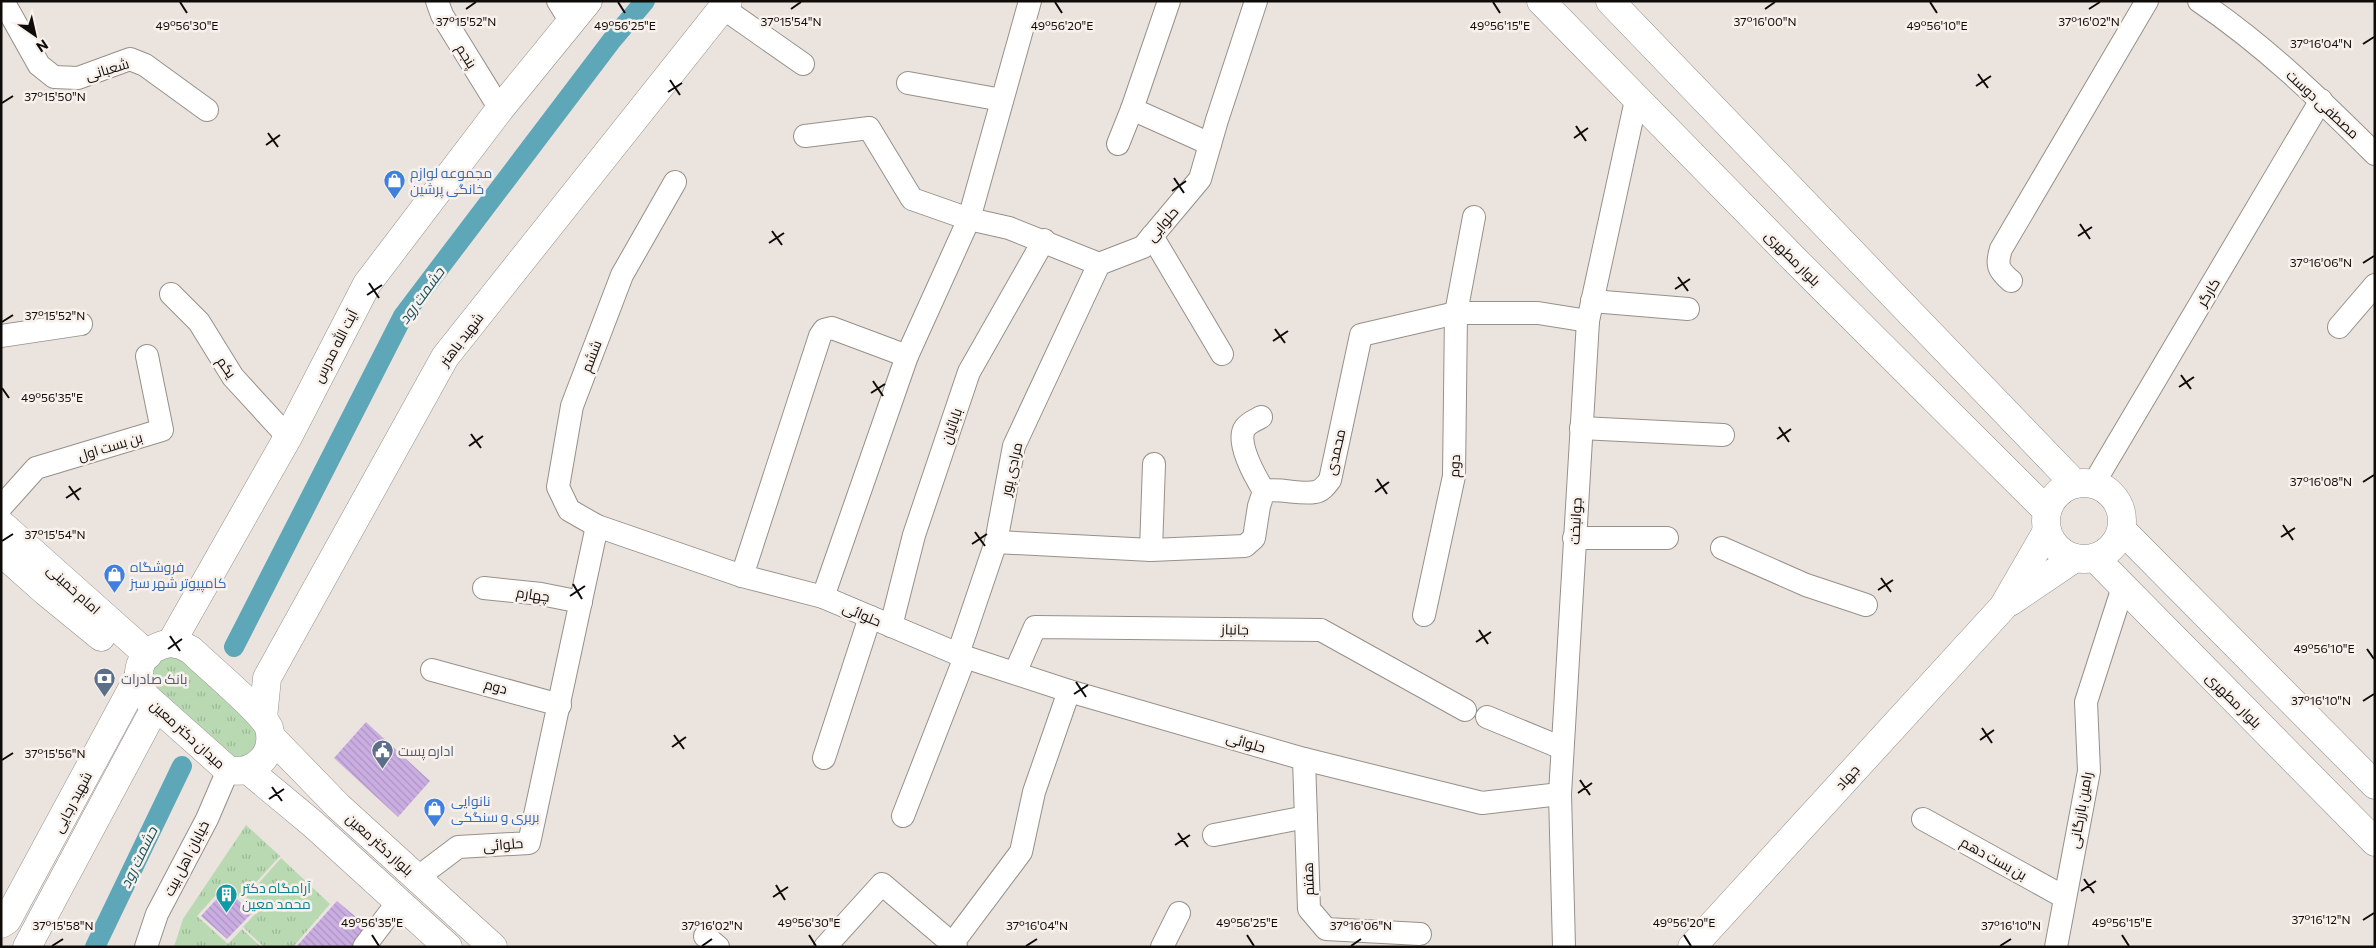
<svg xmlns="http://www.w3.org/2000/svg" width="2376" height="948" font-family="Commissioner,Cairo,sans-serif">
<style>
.grass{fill:url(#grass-tufts)}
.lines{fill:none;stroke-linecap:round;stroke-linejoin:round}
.canal{stroke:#5da7b8;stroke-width:20}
.building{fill:url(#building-back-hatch)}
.minor-casing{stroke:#97908a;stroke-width:24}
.tertiary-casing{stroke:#97908a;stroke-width:29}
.secondary-casing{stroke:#97908a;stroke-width:29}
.primary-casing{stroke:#97908a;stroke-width:29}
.minor{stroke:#fff;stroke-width:22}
.tertiary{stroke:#fff;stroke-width:28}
.secondary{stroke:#fff;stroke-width:28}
.primary{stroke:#fff;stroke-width:28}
.ticks{fill:none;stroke:#0e0b09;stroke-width:2}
.labels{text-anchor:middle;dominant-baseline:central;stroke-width:5;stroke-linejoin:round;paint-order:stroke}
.street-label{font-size:14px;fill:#0e0b09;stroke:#f8f1eb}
.shop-label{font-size:14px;fill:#366cbe;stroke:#f8f1eb;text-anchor:start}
.service-label{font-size:14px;fill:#4e5e75;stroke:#f8f1eb;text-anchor:start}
.culture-label{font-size:14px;fill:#0d838f;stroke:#f8f1eb;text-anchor:start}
.water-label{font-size:15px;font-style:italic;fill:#145461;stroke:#f8f1eb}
.ticks-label{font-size:12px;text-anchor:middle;fill:#0e0b09;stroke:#f8f1eb;stroke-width:5;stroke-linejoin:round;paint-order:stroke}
</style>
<defs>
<pattern id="grass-tufts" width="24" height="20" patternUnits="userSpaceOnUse" patternTransform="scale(1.25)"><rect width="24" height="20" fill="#b8d9b1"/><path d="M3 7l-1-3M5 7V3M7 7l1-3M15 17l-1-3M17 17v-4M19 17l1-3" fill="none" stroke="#9db997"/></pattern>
<pattern id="building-back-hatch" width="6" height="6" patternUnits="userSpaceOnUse" patternTransform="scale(1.25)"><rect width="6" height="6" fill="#caaee2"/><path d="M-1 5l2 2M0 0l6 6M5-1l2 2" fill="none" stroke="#ac94c1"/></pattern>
</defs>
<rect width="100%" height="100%" fill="#ebe4de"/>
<g class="grass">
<path d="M 175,653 L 260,731 L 254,754 L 234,762 L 151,688 L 154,662 Z"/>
<path d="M 246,825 L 280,856 L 241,899 L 225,885 L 197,916 L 228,944 L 242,929 L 261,947 L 174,947 L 183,919 Z"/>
<path d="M 281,858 L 330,904 L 293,947 L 264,947 L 243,927 L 256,913 L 243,901 Z"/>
</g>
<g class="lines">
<g class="canal">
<path d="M 234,647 L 403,316 L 612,40 L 645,1"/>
<path d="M 95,947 L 182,766"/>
</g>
</g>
<g class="building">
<path d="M 366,722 L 430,781 L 398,817 L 334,758 Z"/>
<path d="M 226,889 L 252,913 L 227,939 L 201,916 Z"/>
<path d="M 337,901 L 370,929 L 354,947 L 296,947 Z"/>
</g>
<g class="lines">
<defs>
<g id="minor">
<path d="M 3,1 L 39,65 L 54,77 L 78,78 L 130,59 L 145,65 L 207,110"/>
<path d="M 437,1 L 442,15 L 500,109"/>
<path d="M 558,1 L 571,22"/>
<path d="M 1169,1 L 1132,109 L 1210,144"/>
<path d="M 2199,1 C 2264,45 2320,99 2375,154"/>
<path d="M 723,8 L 803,64"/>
<path d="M 908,83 L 1002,100"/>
<path d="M 805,136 L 869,128 L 912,199 L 969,219 L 1009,228 L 1099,264 L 1143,247 L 1200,179 L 1217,120 L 1256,1"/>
<path d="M 1118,144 L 1132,109"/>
<path d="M 1152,236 L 1222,354"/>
<path d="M 2011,281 C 1998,270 1996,265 2001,249 L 2147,1"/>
<path d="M 171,294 L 199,322 L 233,377 L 288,437"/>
<path d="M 1592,301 L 1688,309"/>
<path d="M 2339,327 L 2375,285"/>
<path d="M 1,336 L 81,324"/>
<path d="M 1261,417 C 1256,420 1248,423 1245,428 C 1235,442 1256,478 1264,491"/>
<path d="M 1581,428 L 1723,435"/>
<path d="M 2094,483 L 2321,100"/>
<path d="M 1,507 L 36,468 L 162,430 L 147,356"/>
<path d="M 597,526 L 569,510 L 558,487 L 572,406 L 622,275 L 675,182"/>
<path d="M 1574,538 L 1667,538"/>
<path d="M 996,542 L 1151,550 L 1245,546 L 1254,538 L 1259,506 L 1264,491 C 1282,488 1300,495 1315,492 C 1322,491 1326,485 1330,480 L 1361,335 L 1456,313 L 1538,313 L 1588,321"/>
<path d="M 1722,548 L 1806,585 L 1866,605"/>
<path d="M 1151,550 L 1154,464"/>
<path d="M 742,576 L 820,336 L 824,330 L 832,328 L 907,356"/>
<path d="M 484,588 L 541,594 L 581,602"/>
<path d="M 823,597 L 907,356 L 969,219 L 1030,1"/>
<path d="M 1424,615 L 1454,476 L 1456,313 L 1474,217"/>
<path d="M 891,626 L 914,535 L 969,372 L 1044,240"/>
<path d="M 958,654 L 996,542 L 1014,446 L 1099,264"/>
<path d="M 432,670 L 560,705"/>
<path d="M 1015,673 L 1035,627 L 1321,630 L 1465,710"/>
<path d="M 1487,717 L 1562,748"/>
<path d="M 824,758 L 870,617"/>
<path d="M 1304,759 L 1309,909 L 1326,929 L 1420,934"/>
<path d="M 903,816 L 965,657"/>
<path d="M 1923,819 L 2064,897"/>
<path d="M 1214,835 L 1306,817"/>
<path d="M 417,878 L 458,847 L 529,843 L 597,526 L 742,576 L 823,597 L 965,657 L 1069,691 L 1304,759 L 1482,803 L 1560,794"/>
<path d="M 705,936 L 718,947"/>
<path d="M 952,944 L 1021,852 L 1034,792 L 1069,691"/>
<path d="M 146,947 L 157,914 L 207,819 L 228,770"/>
<path d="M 364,947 L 398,902"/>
<path d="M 825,947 L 882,884 L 956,947"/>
<path d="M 1162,947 L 1179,913"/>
<path d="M 1564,947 L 1560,794 L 1588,321 L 1636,100"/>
<path d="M 2056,947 L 2089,771 L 2086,702 L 2123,587"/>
</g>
<g id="tertiary">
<path d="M 2010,602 L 2075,558"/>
<path d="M 1692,947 L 2003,607 L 2047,531"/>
</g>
<g id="secondary">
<path d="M 171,643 L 288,437 L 367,284 L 500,109 L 588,1"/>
<path d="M 263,718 L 267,678 L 445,357 L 728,1"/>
<path d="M 1,924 L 7,920 L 138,678"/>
<path d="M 27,947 L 156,706"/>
</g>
<g id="primary">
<path d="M 1541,1 L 1795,260 L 2047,511"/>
<path d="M 1610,1 L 2075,484"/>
<circle cx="2084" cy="521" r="38"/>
<path d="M 1,524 L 148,655"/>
<path d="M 2122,530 L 2375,785"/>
<path d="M 1,552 L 46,592 L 101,637"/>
<path d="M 2095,558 L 2375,842"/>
<path d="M 171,643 L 181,645 L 191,650 C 206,665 263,712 269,728 C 272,739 270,752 262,760 C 252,771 241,772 228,770 L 146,697 C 130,672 142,647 171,643 Z"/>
<path d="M 271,737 L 338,806 L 493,947"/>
<path d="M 248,770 L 313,824 L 448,947"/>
</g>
</defs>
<use href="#minor" class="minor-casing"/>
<use href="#tertiary" class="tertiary-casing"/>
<use href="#secondary" class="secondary-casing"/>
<use href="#primary" class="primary-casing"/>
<use href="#minor" class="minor"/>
<use href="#tertiary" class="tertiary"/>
<use href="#secondary" class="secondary"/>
<use href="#primary" class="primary"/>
</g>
<path class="ticks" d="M 180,2 L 187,13M 618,2 L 625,13M 1055,2 L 1062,13M 1493,2 L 1500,13M 1930,2 L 1937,13M 466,9 L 476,2M 791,9 L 801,2M 1765,9 L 1775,2M 2089,9 L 2100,2M 2363,44 L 2374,37M 1978,74 L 1988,88M 670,80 L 680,95M 1976,86 L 1991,76M 668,92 L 682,83M 2,103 L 13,96M 1576,126 L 1586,141M 268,133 L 278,147M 1574,138 L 1588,128M 266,145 L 280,135M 1174,178 L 1184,193M 1172,191 L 1186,181M 2080,224 L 2090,239M 772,231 L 782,245M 2078,236 L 2092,227M 769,243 L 784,233M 2363,263 L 2374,256M 1678,277 L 1688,291M 369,283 L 379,298M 1675,289 L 1690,279M 367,295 L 382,285M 2,322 L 13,315M 1275,329 L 1285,343M 1273,341 L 1288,331M 2181,375 L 2191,389M 873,381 L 883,396M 2179,387 L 2194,377M 2,388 L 9,398M 871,393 L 885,384M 1779,427 L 1789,442M 471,434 L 481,448M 1777,439 L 1791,429M 469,446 L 483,436M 1377,479 L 1387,494M 2363,482 L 2374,475M 69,486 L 79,500M 1375,492 L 1389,482M 66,498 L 81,488M 2283,525 L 2293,540M 975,532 L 985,546M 2281,537 L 2295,528M 2,541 L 13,534M 972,544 L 987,534M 1881,578 L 1891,592M 573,584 L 582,599M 1878,590 L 1893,580M 570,596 L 585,586M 1479,630 L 1488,644M 170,636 L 180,651M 1476,642 L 1491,632M 168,649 L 182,639M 2367,649 L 2374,659M 1076,682 L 1086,697M 1074,694 L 1088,685M 2363,701 L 2374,694M 1982,728 L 1992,743M 674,735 L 684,749M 1980,740 L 1994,730M 672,747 L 686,737M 2,760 L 13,753M 1580,780 L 1590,795M 272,787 L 282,801M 1578,793 L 1592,783M 269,799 L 284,789M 1178,833 L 1188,847M 1175,845 L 1190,835M 2084,879 L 2094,893M 776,885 L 785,900M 2081,891 L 2096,881M 773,897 L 788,887M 2363,920 L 2374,913M 372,935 L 379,946M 809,935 L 816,946M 1247,935 L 1254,946M 1684,935 L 1691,946M 2122,935 L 2129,946M 52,946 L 63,939M 702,946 L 712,939M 1026,946 L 1037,939M 1351,946 L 1361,939M 2000,946 L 2011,939"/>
<defs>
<symbol id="shop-pin" viewBox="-11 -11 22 30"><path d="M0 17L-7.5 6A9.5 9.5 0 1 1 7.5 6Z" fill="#3f7fe0" stroke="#f8f1eb"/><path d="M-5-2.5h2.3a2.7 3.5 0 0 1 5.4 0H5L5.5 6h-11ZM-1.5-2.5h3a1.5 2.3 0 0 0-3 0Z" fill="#fff"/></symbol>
<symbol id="bank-pin" viewBox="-11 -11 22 30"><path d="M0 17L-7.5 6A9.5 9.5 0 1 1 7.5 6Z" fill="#5c6f8a" stroke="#f8f1eb"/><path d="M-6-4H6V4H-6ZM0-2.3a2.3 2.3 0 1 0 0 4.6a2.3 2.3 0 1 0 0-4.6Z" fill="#fff"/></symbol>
<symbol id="civic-pin" viewBox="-11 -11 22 30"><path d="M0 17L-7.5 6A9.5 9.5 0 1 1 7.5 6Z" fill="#5c6f8a" stroke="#f8f1eb"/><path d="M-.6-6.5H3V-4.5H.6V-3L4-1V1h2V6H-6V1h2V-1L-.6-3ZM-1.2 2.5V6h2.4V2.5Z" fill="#fff"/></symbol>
<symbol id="building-pin" viewBox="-11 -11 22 30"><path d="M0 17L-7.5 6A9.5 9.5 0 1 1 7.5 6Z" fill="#0f9aa8" stroke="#f8f1eb"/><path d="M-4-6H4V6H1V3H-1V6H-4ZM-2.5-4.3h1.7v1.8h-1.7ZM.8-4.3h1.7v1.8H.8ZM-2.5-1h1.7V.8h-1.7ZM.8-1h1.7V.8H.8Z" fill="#fff"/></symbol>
</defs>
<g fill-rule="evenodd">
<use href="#shop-pin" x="382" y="168" width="25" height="34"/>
<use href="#shop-pin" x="102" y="562" width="25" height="34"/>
<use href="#bank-pin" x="92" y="666" width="25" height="34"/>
<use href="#civic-pin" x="370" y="738" width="25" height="34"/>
<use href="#shop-pin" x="422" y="796" width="25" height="34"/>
<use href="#building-pin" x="214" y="882" width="25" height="34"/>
</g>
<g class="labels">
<g class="street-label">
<text transform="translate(467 56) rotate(58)">پنجم</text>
<text transform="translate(107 69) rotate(-17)">شعبانی</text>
<text transform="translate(2323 104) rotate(43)">مصطفی دوست</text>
<text transform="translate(1162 224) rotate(-49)">حلوایی</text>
<text transform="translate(1793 258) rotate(45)">بلوار مطهری</text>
<text transform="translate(2208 292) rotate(-59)">کارگر</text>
<text transform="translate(461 339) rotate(-53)">شهید باهنر</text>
<text transform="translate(335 346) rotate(-63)">آیت الله مدرس</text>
<text transform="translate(591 356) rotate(-69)">ششم</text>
<text transform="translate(227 367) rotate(56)">یکم</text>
<text transform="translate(951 426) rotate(-71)">بابائیان</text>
<text transform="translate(110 446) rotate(-17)">بن بست اول</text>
<text transform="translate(1335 452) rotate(-77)">محمدی</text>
<text transform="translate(1454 466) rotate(-87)">دوم</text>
<text transform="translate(1011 469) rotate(-77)">مرادی پور</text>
<text transform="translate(1575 521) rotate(-87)">جوانبخت</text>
<text transform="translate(74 589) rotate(42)">امام خمینی</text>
<text transform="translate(533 594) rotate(8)">چهارم</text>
<text transform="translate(862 614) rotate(23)">حلوائی</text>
<text transform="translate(1235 629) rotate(1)">جانباز</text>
<text transform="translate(496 686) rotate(15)">دوم</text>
<text transform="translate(2234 700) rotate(45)">بلوار مطهری</text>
<text transform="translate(188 734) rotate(42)">میدان دکتر معین</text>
<text transform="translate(1246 742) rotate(16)">حلوائی</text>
<text transform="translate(1847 777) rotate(-48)">جهاد</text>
<text transform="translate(72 802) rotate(-62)">شهید رجایی</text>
<text transform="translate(2080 810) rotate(-80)">رامین بازرگانی</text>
<text transform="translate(380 844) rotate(42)">بلوار دکتر معین</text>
<text transform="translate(503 844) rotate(-5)">حلوائی</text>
<text transform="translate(186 858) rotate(-63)">خیابان اهل بیت</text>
<text transform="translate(1994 858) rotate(29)">بن بست دهم</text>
<text transform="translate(1308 879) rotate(-92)">هفتم</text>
</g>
<g class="shop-label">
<text x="410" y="172">مجموعه لوازم<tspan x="410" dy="16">خانگی پرشین</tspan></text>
<text x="130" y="566">فروشگاه<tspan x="130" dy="16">کامپیوتر شهر سبز</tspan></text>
<text x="451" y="800">نانوایی<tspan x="451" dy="16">بربری و سنگکی</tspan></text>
</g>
<g class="service-label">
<text x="121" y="678">بانک صادرات</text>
<text x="398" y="750">اداره پست</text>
</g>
<g class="culture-label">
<text x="242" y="887">آرامگاه دکتر<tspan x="242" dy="16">محمد معین</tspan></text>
</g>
<g class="water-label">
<text transform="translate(421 295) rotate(-54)">حشمت رود</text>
<text transform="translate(138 857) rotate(-64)">حشمت رود</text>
</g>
</g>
<g class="ticks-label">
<text x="466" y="26">37°15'52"N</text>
<text x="791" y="26">37°15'54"N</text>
<text x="1765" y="26">37°16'00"N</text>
<text x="2089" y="26">37°16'02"N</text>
<text x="187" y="30">49°56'30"E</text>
<text x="625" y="30">49°56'25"E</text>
<text x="1062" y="30">49°56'20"E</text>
<text x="1500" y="30">49°56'15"E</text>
<text x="1937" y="30">49°56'10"E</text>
<text x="2321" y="48">37°16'04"N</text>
<text x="55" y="101">37°15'50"N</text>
<text x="2321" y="267">37°16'06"N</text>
<text x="55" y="320">37°15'52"N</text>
<text x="52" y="402">49°56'35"E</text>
<text x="2321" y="486">37°16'08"N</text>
<text x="55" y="539">37°15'54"N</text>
<text x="2324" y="653">49°56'10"E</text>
<text x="2321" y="705">37°16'10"N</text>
<text x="55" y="758">37°15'56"N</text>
<text x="2321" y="924">37°16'12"N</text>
<text x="372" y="927">49°56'35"E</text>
<text x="809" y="927">49°56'30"E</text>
<text x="1247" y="927">49°56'25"E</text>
<text x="1684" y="927">49°56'20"E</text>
<text x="2122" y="927">49°56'15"E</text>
<text x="63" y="930">37°15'58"N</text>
<text x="712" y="930">37°16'02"N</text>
<text x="1037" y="930">37°16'04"N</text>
<text x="1361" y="930">37°16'06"N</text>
<text x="2011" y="930">37°16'10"N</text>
</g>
<rect width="2376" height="948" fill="none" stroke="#0e0b09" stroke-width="5"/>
<g transform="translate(35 35) rotate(146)" stroke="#f8f1eb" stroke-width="4" paint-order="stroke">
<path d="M0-4L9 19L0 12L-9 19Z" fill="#0e0b09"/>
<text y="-8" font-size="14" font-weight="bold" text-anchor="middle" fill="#0e0b09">N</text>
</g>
</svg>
